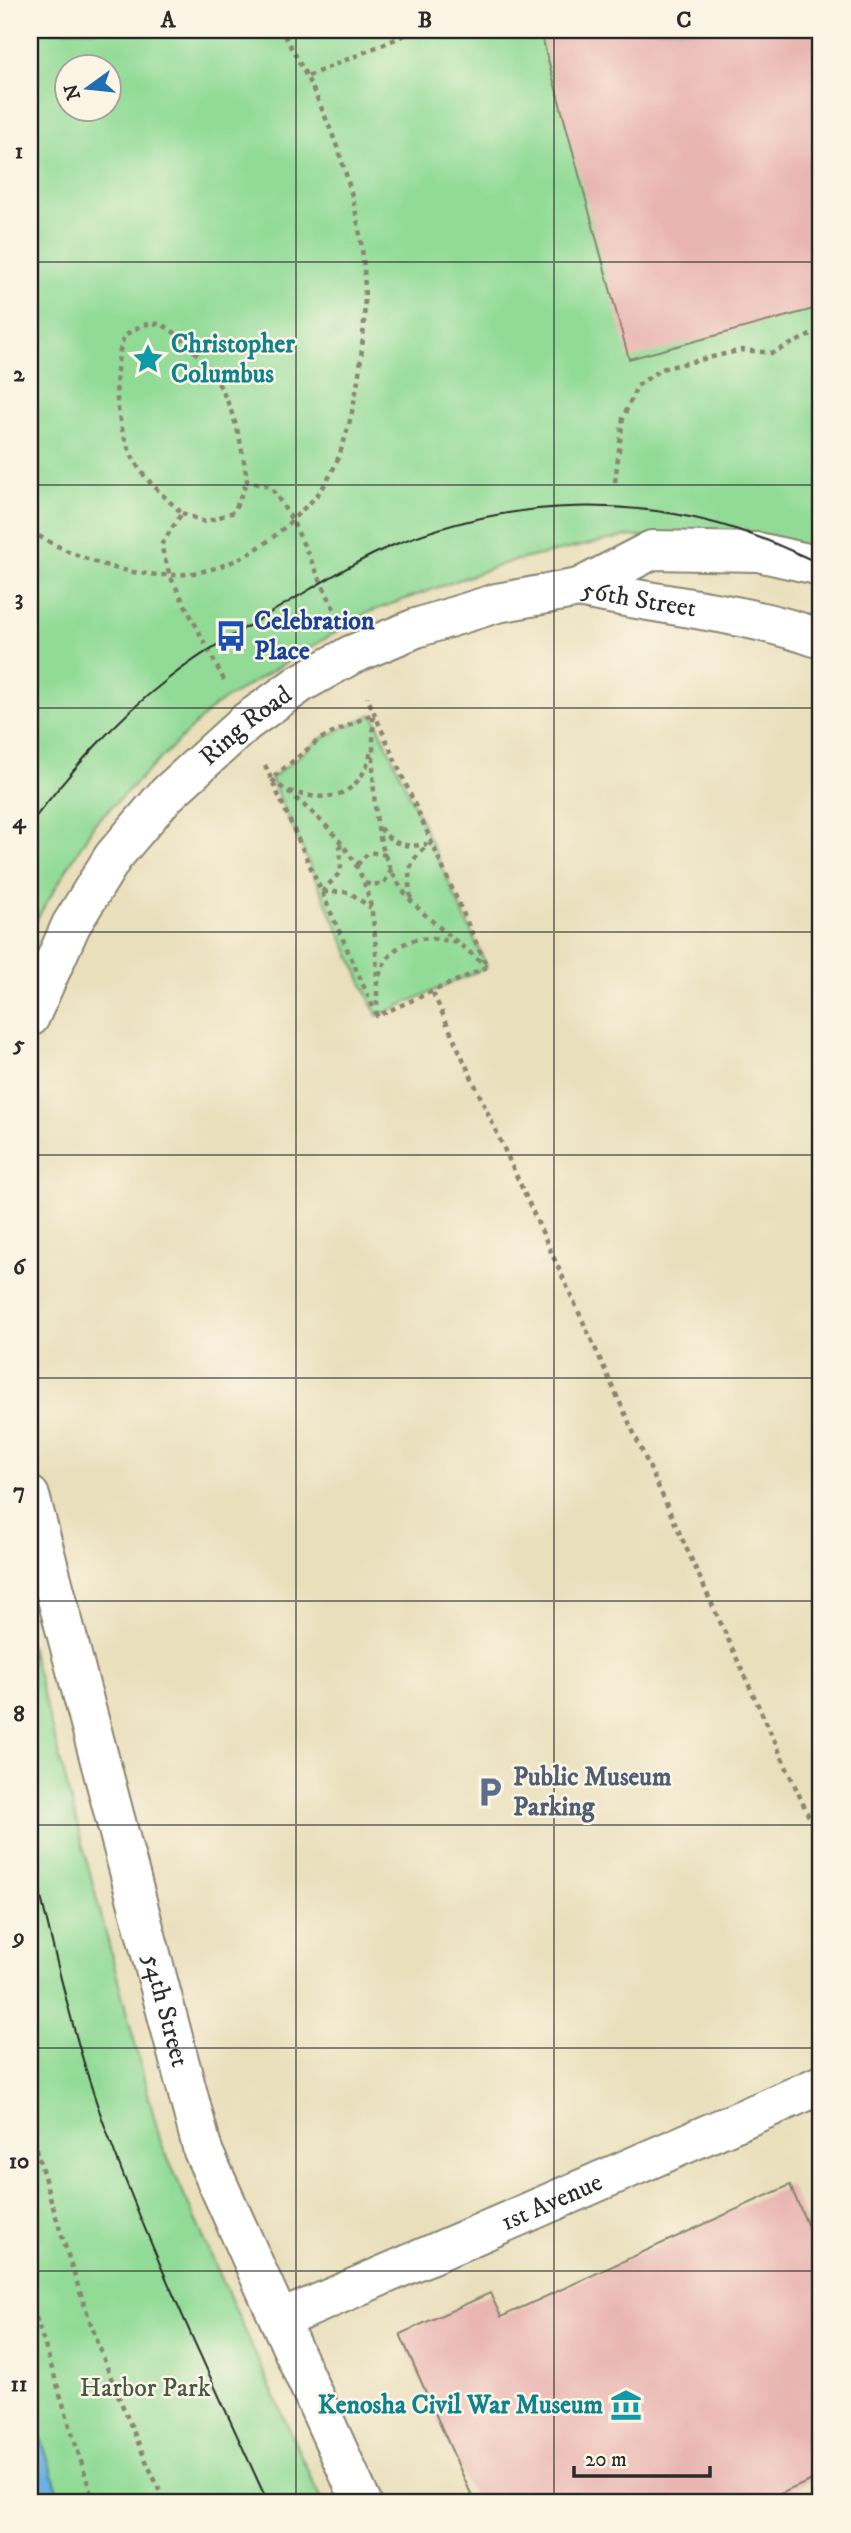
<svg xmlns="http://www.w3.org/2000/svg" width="851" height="2533" font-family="'IM FELL DW Pica',serif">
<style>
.green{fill:#92db97;stroke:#5e8361;stroke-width:2;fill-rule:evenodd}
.water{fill:#69b2e1;stroke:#4a6e86;stroke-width:2}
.building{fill:#e9b5b1}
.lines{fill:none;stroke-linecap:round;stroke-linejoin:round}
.minor-casing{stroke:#8a8573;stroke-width:42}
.path{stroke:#8a8573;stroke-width:4.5;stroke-dasharray:5 5;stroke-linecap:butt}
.minor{stroke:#fff;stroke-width:38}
.tram{stroke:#2b2b2b;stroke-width:2}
.grid{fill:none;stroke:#2b2b2b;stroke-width:2;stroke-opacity:0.55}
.labels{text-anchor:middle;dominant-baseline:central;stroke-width:5;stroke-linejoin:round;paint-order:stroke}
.culture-label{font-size:26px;font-weight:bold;fill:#0d838f;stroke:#fcf5e5;text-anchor:start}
.street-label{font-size:26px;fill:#2b2b2b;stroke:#fcf5e5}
.transit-label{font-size:26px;font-weight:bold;fill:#164399;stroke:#fcf5e5;text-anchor:start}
.service-label{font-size:26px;font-weight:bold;fill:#4e5e75;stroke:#fcf5e5;text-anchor:start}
.park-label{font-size:26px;fill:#455746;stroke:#fcf5e5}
.neatline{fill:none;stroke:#2b2b2b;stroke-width:2.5}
.grid-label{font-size:23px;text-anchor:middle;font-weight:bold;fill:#2b2b2b}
</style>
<rect width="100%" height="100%" fill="#fcf5e5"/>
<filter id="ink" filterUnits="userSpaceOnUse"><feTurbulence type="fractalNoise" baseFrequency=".0143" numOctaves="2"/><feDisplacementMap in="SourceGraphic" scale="14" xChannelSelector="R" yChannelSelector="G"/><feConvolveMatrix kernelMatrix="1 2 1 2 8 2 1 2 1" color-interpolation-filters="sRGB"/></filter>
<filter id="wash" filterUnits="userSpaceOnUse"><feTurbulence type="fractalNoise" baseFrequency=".00686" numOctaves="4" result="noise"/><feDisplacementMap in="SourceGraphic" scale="28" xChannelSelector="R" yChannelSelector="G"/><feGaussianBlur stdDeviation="1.57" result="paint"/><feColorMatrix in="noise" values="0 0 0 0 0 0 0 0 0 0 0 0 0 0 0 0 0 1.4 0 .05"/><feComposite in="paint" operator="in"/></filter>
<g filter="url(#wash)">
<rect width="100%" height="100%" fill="#e9dfbb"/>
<g class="green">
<path d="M 30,30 L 821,30 L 821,547 L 627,536 L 509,562 L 369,612 L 214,706 L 95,823 L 30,930 ZM 66,66 L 108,66 L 108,108 L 66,108 Z"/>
<path d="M 373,714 L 487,967 L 377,1016 L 271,779 L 320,739 Z"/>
<path d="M 30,1645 L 161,2143 L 322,2503 L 62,2503 L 30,2404 Z"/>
</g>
<path class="water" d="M 30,2404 L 33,2413 L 62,2503 L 30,2503 Z"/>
<g id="blocks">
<g class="building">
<path d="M 540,30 L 821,30 L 821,307 L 629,359 Z"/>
<path d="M 790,2185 L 821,2256 L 821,2476 L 760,2503 L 475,2503 L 400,2334 L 490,2293 L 501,2317 Z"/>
</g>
</g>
</g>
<g filter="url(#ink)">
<use href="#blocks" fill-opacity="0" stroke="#8a8573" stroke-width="2"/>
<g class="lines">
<defs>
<g id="minor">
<path id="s1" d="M 579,588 C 660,606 743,611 821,639"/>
<path id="s2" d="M 30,1017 L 71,925 L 113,857 L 165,796 L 246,722 L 301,683 L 351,655 L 416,628 L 497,603 L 579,588 L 652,550 L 758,552 L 821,566"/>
<path id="s3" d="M 30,1496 L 203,2151 L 362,2503"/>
<path id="s4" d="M 280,2320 L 821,2085"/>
</g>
</defs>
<use href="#minor" class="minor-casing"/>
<g class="path">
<path d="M 308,76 L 417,30"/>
<path d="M 615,482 L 623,418 L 637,386 L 661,369 L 742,350 L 772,353 L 821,330"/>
<path d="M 182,513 L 205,522 L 234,512 L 247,481"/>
<path d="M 30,531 C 121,585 216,599 295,517 C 304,508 314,500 321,490 C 357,441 368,328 364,268 C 357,183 324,102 281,30"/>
<path d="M 224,680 L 170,576 L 161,545 L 182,513 C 170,502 158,491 147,479 C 116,443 109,380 124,336 C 131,332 140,325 148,324 C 162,321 171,330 181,338 C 226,379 239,422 247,481 L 271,487 L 292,520 L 334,609"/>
<path d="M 265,765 L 377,1016 L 487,967 L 367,697"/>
<path d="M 289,791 C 330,804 360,797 371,752"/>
<path d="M 380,828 C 392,845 407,848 427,844"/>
<path d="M 357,865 L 369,852 L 386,855"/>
<path d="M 365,883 L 372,885 L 384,883 L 392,868"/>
<path d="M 322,892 L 341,871 L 340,842"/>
<path d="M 323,892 L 349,892 L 371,908"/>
<path d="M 411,898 C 406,872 409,859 431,843"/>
<path d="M 379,976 C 392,938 423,932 459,944"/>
<path d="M 433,993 L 821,1843"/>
<path d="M 377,1016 C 377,892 375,857 271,779 L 320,739 L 373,714 C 374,778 366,853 414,904 C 437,927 463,946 487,967"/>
<path d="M 30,2129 C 59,2228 88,2327 129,2421 C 141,2449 152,2477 167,2503"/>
<path d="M 30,2298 L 94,2503"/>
</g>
<use href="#minor" class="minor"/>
<g class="tram">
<path d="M 30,824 C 71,771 115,720 168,679 C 203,651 242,630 280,607 C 318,585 355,561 396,544 C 511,498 641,493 758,537 C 780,545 800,555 821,564"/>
<path d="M 30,1853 C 53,1943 72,2036 104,2124 C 151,2253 211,2378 268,2503"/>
</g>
</g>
</g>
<path class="grid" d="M 296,30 L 296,2503M 554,30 L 554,2503M 30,262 L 821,262M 30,485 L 821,485M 30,708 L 821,708M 30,932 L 821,932M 30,1155 L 821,1155M 30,1378 L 821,1378M 30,1601 L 821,1601M 30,1825 L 821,1825M 30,2048 L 821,2048M 30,2271 L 821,2271"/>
<defs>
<symbol id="sight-bare" viewBox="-9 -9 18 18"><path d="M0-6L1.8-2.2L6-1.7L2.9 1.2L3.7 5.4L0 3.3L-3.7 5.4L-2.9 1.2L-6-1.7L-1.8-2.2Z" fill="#0f9aa8" stroke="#fcf5e5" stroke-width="2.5" paint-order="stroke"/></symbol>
<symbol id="bus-bare" viewBox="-9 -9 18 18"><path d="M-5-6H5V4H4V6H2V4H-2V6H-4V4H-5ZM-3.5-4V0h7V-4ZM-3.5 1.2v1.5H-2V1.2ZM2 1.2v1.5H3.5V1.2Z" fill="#1a4fb4" stroke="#fcf5e5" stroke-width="2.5" paint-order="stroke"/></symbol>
<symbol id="parking-bare" viewBox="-9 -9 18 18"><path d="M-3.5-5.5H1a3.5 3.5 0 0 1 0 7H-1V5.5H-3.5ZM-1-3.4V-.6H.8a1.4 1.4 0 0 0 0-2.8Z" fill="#5c6f8a" stroke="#fcf5e5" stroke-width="2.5" paint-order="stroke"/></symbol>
<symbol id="museum-bare" viewBox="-9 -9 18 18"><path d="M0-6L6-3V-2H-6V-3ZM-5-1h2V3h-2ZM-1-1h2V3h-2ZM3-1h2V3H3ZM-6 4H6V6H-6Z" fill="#0f9aa8" stroke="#fcf5e5" stroke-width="2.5" paint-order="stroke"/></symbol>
</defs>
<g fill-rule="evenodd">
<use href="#sight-bare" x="126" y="337" width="44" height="44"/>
<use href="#bus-bare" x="209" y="614" width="44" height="44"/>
<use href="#parking-bare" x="468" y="1770" width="44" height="44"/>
<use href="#museum-bare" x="604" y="2383" width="44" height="44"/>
</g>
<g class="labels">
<g class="culture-label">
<text x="171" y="344">Christopher<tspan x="171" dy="30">Columbus</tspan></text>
<text x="603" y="2405" text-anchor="end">Kenosha Civil War Museum</text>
</g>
<g class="street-label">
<text stroke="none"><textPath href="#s1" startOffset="61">56th Street</textPath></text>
<text stroke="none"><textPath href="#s2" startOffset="368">Ring Road</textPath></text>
<text stroke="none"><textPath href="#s3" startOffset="532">54th Street</textPath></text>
<text stroke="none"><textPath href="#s4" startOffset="296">1st Avenue</textPath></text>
</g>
<g class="transit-label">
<text x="254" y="621">Celebration<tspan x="254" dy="30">Place</tspan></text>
</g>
<g class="service-label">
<text x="513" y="1777">Public Museum<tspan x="513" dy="30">Parking</tspan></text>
</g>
<g class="park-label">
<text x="145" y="2388">Harbor Park</text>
</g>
</g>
<rect width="851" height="2533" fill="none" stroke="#fcf5e5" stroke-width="77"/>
<g transform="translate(88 88) rotate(255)"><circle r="33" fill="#fcf5e5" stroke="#a8a49b" stroke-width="2"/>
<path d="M0-5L12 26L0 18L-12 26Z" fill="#1f6fb2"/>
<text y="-10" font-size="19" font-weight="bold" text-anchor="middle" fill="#2b2b2b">N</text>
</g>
<path d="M574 2466v10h136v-10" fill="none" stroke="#2b2b2b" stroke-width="3.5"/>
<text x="585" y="2466" font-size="21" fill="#2b2b2b" stroke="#fcf5e5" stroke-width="5" paint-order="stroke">20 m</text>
<rect x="38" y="38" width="774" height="2456" class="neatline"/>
<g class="grid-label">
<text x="168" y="27">A</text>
<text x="425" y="27">B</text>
<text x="684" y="27">C</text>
<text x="19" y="158">1</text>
<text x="19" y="381">2</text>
<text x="19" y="605">3</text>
<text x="19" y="828">4</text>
<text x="19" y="1051">5</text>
<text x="19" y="1274">6</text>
<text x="19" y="1498">7</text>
<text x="19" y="1721">8</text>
<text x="19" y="1944">9</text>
<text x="19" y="2168">10</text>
<text x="19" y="2391">11</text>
</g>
</svg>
